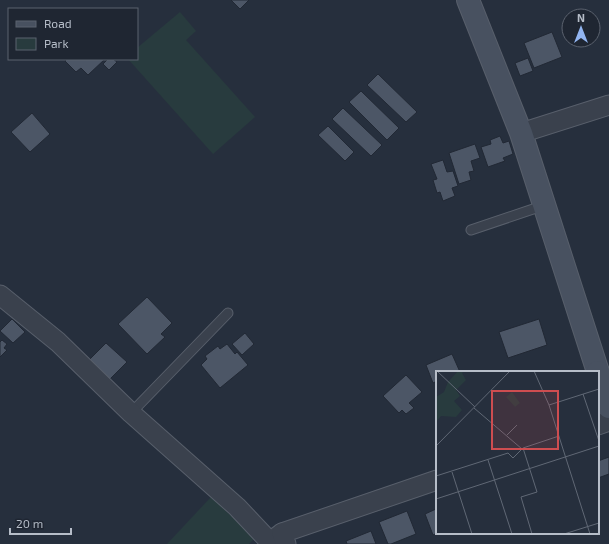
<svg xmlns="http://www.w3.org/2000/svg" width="609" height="544" font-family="'Exo 2',sans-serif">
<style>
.green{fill:#283b3e}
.building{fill:#4c5666;stroke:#212834}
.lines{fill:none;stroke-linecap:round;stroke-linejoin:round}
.lane-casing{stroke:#585f6b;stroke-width:11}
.street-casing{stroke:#585f6b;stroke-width:21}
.secondary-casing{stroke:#585f6b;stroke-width:24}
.lane{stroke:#3a414d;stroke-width:9}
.street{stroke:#3a414d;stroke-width:19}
.secondary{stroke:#485160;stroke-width:22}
.inset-road{fill:none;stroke:#606875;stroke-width:1}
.view{fill:#ce4d50;fill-opacity:0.15;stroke:#ce4d50;stroke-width:2}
.inset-edge{fill:none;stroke:#b6bdc8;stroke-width:2}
</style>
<rect width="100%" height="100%" fill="#262f3d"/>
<g class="green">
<path d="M 180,12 L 196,31 L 186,40 L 255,117 L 213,154 L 128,59 L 137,59 L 137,48 Z"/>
<path d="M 211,497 L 255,538 L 249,544 L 167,544 Z"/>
</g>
<g class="building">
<path d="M 231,0 L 249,0 L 240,9 Z"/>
<path d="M 552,32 L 562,57 L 534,68 L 524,43 Z"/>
<path d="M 528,58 L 533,71 L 520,76 L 515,63 Z"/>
<path d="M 67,59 L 105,59 L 88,75 L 81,68 L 76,72 L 65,61 Z"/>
<path d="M 108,59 L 113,59 L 117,62 L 109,70 L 103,64 Z"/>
<path d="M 378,74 L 417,112 L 406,122 L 367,85 Z"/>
<path d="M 361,91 L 399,128 L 387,140 L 349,102 Z"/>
<path d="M 343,108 L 382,145 L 371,156 L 332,119 Z"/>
<path d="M 32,113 L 50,134 L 30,152 L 11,132 Z"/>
<path d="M 328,126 L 354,152 L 345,161 L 318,135 Z"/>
<path d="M 500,136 L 503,143 L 509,141 L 513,154 L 503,158 L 505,161 L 488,167 L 481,147 L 491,144 L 490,140 Z"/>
<path d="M 475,144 L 480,158 L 471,161 L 474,171 L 469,172 L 471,180 L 459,184 L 449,153 Z"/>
<path d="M 443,160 L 447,172 L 453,171 L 458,186 L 452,188 L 455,196 L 443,201 L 440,192 L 437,193 L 433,180 L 437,179 L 431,164 Z"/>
<path d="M 147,297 L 172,323 L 161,334 L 165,337 L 147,354 L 118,324 Z"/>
<path d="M 12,319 L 25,332 L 13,343 L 0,331 Z"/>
<path d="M 539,319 L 547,345 L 508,358 L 499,332 Z"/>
<path d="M 245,333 L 254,344 L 242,355 L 232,344 Z"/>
<path d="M 2,340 L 7,344 L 4,348 L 7,350 L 0,357 L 0,342 Z"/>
<path d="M 106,343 L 127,362 L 108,381 L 88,361 Z"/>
<path d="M 227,344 L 235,354 L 237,352 L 248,365 L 220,388 L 201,365 L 207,359 L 205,356 L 218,346 L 220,349 Z"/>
<path d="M 452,354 L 460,372 L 437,372 L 437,381 L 433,383 L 426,365 Z"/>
<path d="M 406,375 L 422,392 L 409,403 L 414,408 L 406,414 L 402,410 L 399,413 L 383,396 Z"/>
<path d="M 609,457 L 609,474 L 598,478 L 598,461 Z"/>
<path d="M 436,509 L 437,513 L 437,533 L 433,535 L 425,514 Z"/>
<path d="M 407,511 L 416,534 L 391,544 L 388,544 L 379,522 Z"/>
<path d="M 371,531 L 376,544 L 347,544 L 346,541 Z"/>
</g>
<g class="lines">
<defs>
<g id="lane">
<path d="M 471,230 L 545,205"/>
<path d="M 131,413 L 228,313"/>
</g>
<g id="street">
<path d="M 521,133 L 609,105"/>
<path d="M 0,295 L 58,342 L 131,413 L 237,507 L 270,542 L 282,533"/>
<path d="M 598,425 L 609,421"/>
<path d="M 286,544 L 282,533 L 437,480"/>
</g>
<g id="secondary">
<path d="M 468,0 L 521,133 L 598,372"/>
<path d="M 598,372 L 609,407"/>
</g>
</defs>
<use href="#lane" class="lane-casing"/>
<use href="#street" class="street-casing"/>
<use href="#secondary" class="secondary-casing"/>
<use href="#lane" class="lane"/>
<use href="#street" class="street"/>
<use href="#secondary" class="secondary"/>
</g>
<g transform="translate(436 371)">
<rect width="163" height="163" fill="#262f3d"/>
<path d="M 22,0 L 28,0 L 26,2 L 30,9 L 20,19 L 24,25 L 18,30 L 26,39 L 20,46 L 5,45 L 0,51 L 0,26 L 8,21 L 12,11 ZM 76,21 L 84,32 L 79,36 L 70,26 Z" fill="#283b3e"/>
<path class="inset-road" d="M 1,0 L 39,36M 98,0 L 113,34 L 154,163M 147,23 L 163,70M 113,34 L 163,18M 38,37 L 86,78M 71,64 L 81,54M 0,75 L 74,0M 52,89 L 76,163M 16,101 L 36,163M 0,105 L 72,82 L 77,87 L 86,78M 0,128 L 163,75M 96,163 L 85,126 L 101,121 L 87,77 L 123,65M 128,163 L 163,152"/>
<path class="view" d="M 56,20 L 122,20 L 122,78 L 56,78 Z"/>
<rect width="163" height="163" class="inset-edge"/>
</g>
<rect x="8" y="8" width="130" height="52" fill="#1f2632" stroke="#5b626e"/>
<rect x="16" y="21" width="20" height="6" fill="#485160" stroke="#5b626e"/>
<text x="44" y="28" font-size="12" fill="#b6bdc8">Road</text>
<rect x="16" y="38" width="20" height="12" fill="#283b3e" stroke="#5b626e"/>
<text x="44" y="48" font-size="12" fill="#b6bdc8">Park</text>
<g transform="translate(581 28)"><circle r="19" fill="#1f2632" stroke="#5b626e"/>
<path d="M0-3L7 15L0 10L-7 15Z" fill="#92b5f1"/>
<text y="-6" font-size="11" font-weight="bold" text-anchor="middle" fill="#b6bdc8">N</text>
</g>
<path d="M10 528v6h61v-6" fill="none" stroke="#b6bdc8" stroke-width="2"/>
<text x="16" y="528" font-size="12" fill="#b6bdc8" stroke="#1f2632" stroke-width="3" paint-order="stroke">20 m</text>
</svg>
